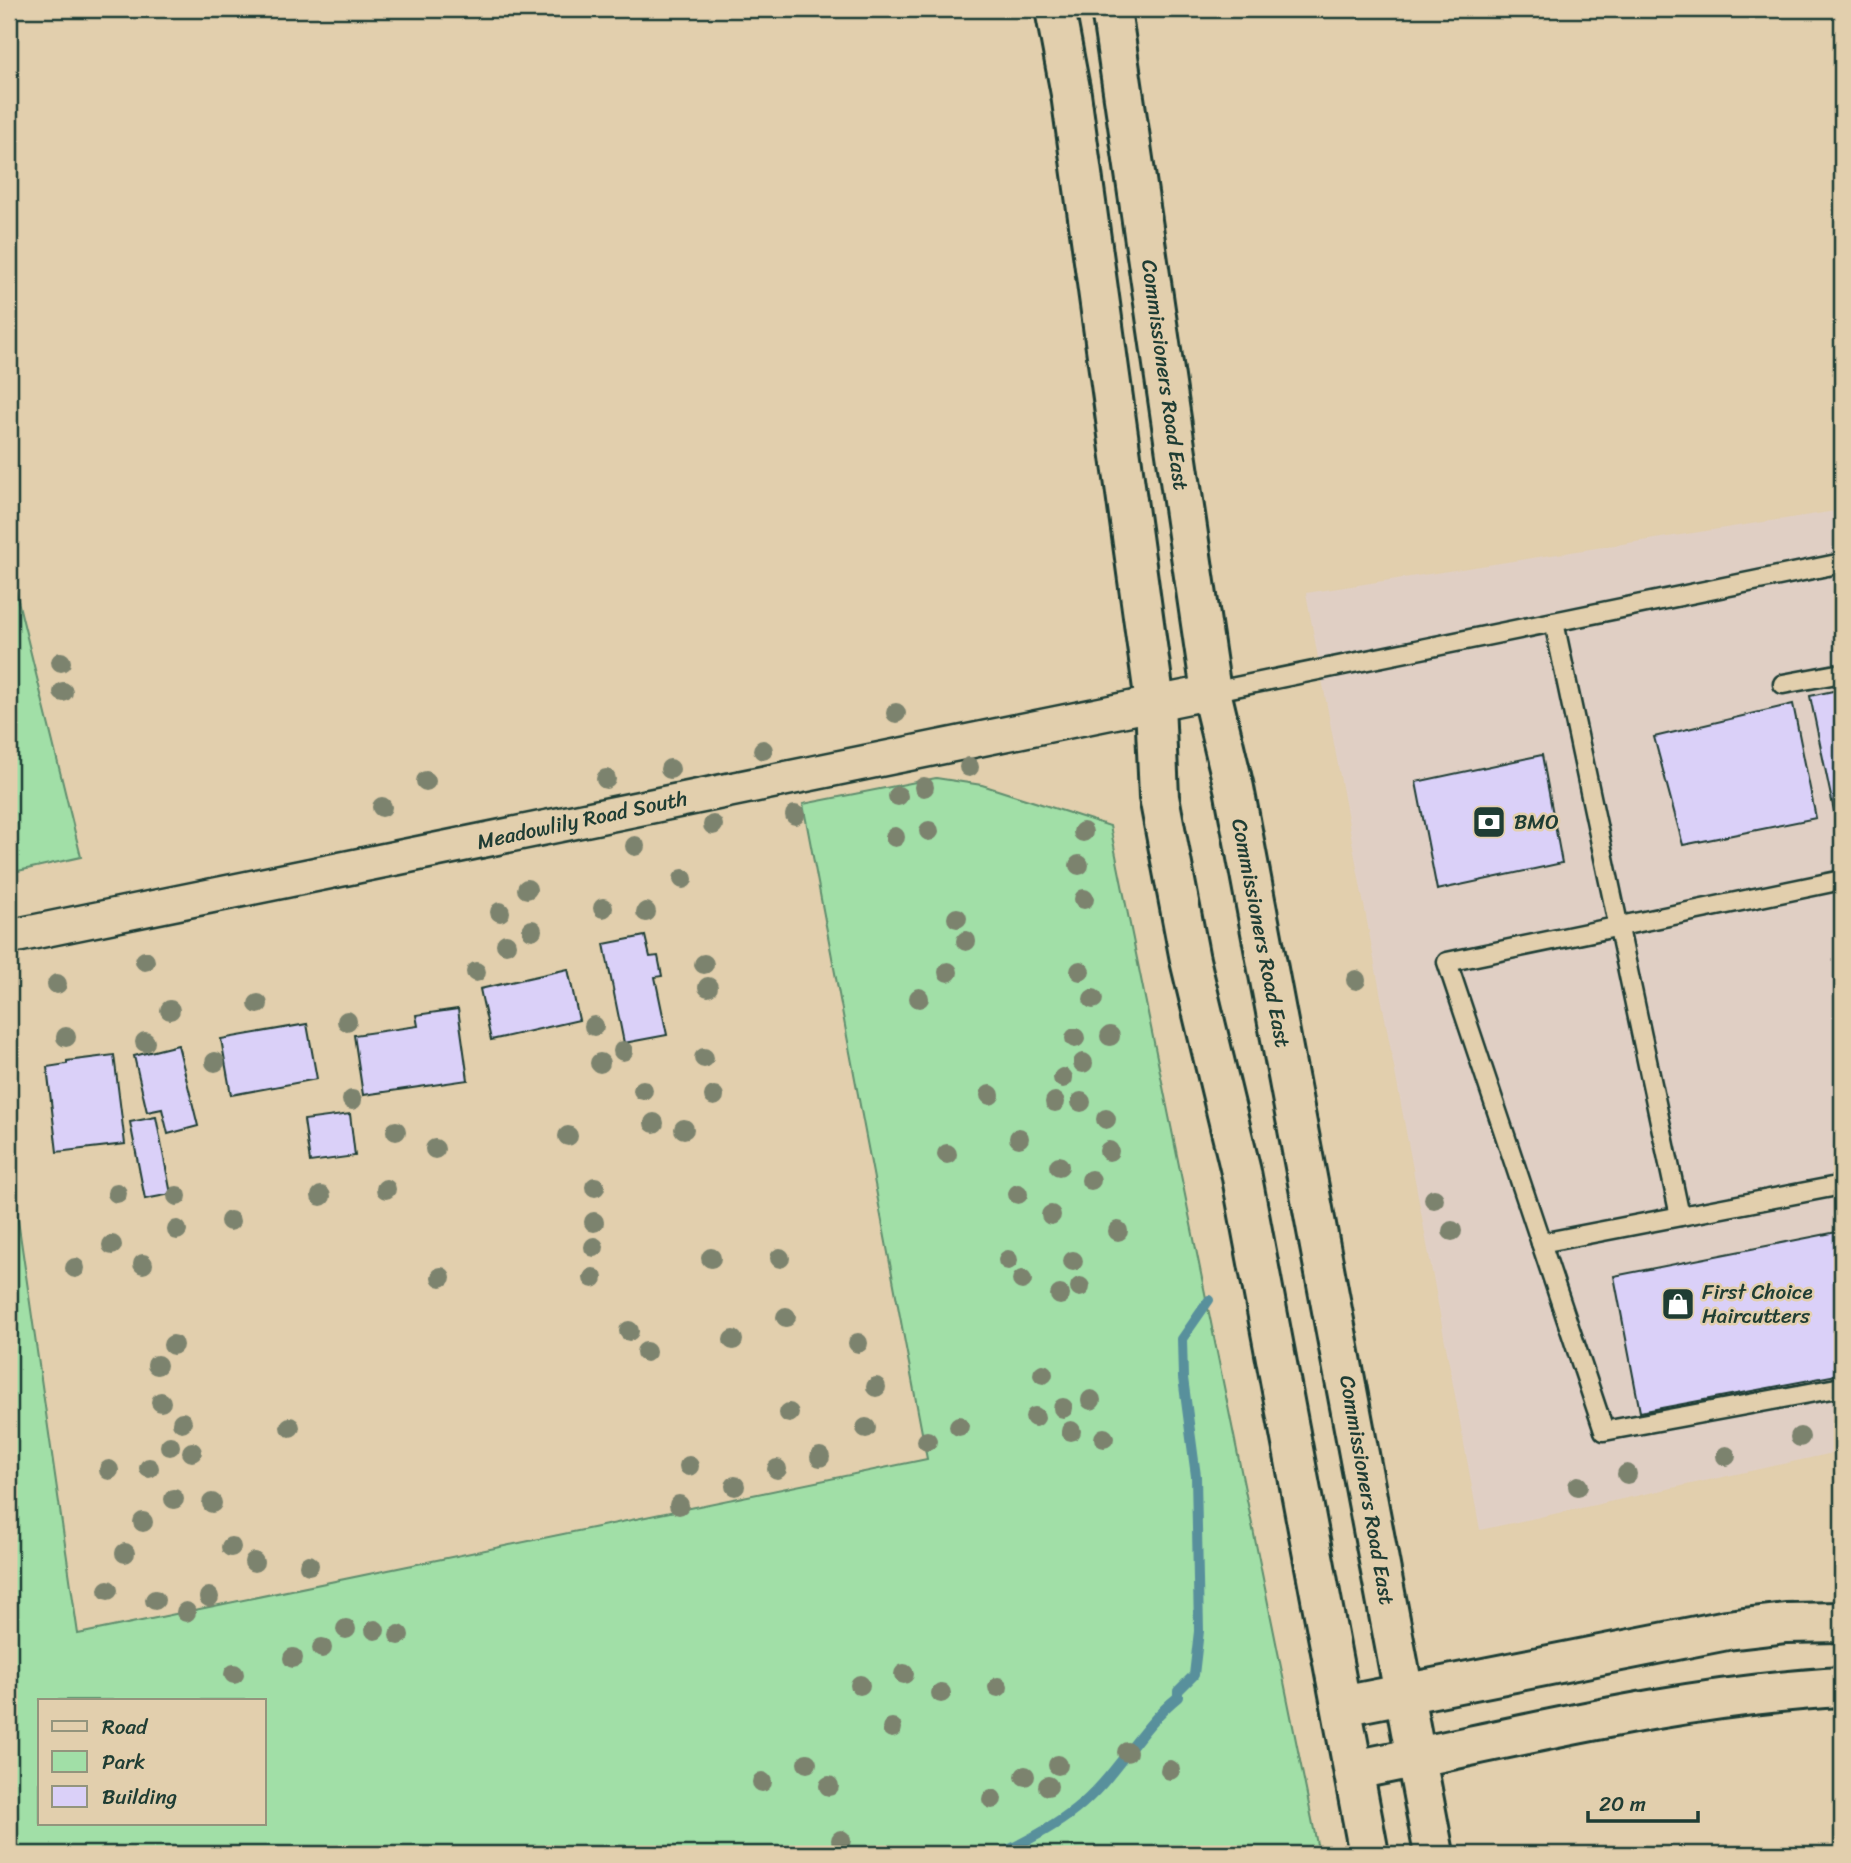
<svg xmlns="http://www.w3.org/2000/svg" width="1851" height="1863" font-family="Sriracha,sans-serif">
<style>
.built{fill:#e0cfc4}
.green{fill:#a1dfa7;stroke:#608e6e;stroke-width:2;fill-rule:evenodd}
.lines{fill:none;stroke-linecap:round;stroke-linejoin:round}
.stream{stroke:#59909c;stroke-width:10}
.building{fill:#dad0f8;stroke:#1f3d34;stroke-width:2}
.service-casing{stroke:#1f3d34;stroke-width:23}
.minor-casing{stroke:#1f3d34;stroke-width:38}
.secondary-casing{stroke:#1f3d34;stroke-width:44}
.motorway-casing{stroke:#1f3d34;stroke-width:44}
.service{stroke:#e2cfad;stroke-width:18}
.minor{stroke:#e2cfad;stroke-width:33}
.secondary{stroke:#e2cfad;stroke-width:38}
.motorway{stroke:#e2cfad;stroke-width:38}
.tree{fill:#7b836e}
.labels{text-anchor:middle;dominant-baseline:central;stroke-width:5;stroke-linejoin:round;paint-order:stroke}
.street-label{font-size:21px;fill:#1f3d34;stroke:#e2cfad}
.poi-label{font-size:21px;fill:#1f3d34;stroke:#e2cfad;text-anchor:start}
</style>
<rect width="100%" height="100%" fill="#e2cfad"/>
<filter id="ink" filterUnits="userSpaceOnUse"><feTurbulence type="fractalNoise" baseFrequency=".0143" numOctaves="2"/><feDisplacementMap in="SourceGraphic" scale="14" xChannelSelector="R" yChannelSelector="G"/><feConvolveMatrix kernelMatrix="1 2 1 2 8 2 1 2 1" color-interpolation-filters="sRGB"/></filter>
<g filter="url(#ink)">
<path class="built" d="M 1842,510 L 1842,1451 L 1480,1530 L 1306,593 Z"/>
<g class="green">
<path d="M 9,564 L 81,857 L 9,873 Z"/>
<path d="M 936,778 L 982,785 L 1110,826 L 1319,1854 L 9,1854 L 9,1158 L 78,1634 L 927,1459 L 803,804 ZM 40,1700 L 264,1700 L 264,1823 L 40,1823 Z"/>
</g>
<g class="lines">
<path class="stream" d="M 1000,1854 C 1025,1842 1054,1827 1075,1810 C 1116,1778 1138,1729 1178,1697 L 1178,1691 L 1194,1675 L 1199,1631 L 1196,1476 L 1183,1378 L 1182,1339 L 1209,1300"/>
</g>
<g class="building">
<path d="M 1842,689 L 1842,809 L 1834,811 L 1810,696 Z"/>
<path d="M 1793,704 L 1816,818 L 1683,845 L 1654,737 Z"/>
<path d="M 1542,755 L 1562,863 L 1437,890 L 1416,782 Z"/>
<path d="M 645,936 L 650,957 L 658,956 L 662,976 L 655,977 L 667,1035 L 624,1043 L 604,944 Z"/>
<path d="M 568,969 L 579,1020 L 491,1040 L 480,989 Z"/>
<path d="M 458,1009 L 468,1080 L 363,1095 L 354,1035 L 418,1026 L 416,1015 Z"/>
<path d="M 307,1024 L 317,1079 L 231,1095 L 221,1039 Z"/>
<path d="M 178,1045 L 198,1126 L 168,1134 L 162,1109 L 147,1112 L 134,1056 Z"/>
<path d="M 114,1055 L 125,1144 L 57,1152 L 47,1067 L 67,1064 L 67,1061 Z"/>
<path d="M 350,1114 L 355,1156 L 310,1162 L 304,1120 Z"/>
<path d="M 156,1117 L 171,1194 L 145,1199 L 130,1122 Z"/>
<path d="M 1842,1231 L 1842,1374 L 1640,1412 L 1614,1276 Z"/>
</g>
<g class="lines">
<defs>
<g id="service">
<path d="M 1554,622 L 1680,1216"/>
<path d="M 1783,684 L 1842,673"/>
<path d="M 1211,692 L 1842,563"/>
<path d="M 1842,880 L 1447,962 L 1604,1431 L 1842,1387"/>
<path d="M 1541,1243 L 1842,1185"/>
</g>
<path id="minor" d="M 9,937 L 1211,692"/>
<g id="secondary">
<path d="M 1055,9 L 1071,94 L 1155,703 L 1159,797 L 1190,960 L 1241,1172 L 1369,1854"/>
<path d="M 1111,9 L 1211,692 L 1234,788 L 1434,1854"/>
</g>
<g id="motorway">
<path d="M 1342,1706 L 1727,1630 L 1786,1623 L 1842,1622"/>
<path d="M 1354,1770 C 1516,1738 1677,1696 1842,1687"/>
</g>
</defs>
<use href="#service" class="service-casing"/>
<use href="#minor" class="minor-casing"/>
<use href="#secondary" class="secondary-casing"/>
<use href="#motorway" class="motorway-casing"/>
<use href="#service" class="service"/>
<use href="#minor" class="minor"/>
<use href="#secondary" class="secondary"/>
<use href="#motorway" class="motorway"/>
</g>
<g class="tree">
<circle cx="61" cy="662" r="10"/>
<circle cx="63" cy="692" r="10"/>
<circle cx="896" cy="713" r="10"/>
<circle cx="763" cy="750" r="10"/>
<circle cx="969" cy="767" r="10"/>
<circle cx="670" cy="769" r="10"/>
<circle cx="606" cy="779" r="10"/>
<circle cx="426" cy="781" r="10"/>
<circle cx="924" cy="787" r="10"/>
<circle cx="898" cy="796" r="10"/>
<circle cx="382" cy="807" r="10"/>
<circle cx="795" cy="815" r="10"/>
<circle cx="713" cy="825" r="10"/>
<circle cx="929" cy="831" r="10"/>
<circle cx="1083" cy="832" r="10"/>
<circle cx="895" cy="837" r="10"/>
<circle cx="635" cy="846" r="10"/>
<circle cx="1079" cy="865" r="10"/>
<circle cx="683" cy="879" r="10"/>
<circle cx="527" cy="889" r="10"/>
<circle cx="1084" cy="899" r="10"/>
<circle cx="603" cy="908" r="10"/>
<circle cx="500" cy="912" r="10"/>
<circle cx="646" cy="912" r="10"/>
<circle cx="957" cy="918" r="10"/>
<circle cx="532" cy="930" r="10"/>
<circle cx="966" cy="941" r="10"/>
<circle cx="506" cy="944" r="10"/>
<circle cx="145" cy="961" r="10"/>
<circle cx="704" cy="964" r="10"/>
<circle cx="1080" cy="971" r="10"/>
<circle cx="476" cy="972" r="10"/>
<circle cx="948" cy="972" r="10"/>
<circle cx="1356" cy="980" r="10"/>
<circle cx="57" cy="984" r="10"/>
<circle cx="708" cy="987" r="10"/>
<circle cx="919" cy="998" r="10"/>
<circle cx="1093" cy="999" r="10"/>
<circle cx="258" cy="1004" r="10"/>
<circle cx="170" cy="1010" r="10"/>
<circle cx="347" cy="1021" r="10"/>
<circle cx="594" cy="1026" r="10"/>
<circle cx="1110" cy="1036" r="10"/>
<circle cx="66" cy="1037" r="10"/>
<circle cx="1075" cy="1038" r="10"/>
<circle cx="145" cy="1042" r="10"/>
<circle cx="623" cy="1051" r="10"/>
<circle cx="704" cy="1058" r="10"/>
<circle cx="215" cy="1062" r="10"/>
<circle cx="600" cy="1063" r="10"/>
<circle cx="1083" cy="1063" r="10"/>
<circle cx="1063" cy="1078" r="10"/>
<circle cx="643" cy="1090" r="10"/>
<circle cx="990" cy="1095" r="10"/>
<circle cx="714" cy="1096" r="10"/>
<circle cx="352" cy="1100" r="10"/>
<circle cx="1055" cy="1102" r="10"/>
<circle cx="1081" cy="1102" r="10"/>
<circle cx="1106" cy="1119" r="10"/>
<circle cx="654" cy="1123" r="10"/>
<circle cx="684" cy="1129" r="10"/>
<circle cx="396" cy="1131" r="10"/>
<circle cx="568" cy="1136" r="10"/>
<circle cx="1019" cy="1138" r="10"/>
<circle cx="435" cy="1149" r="10"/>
<circle cx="1109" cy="1151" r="10"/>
<circle cx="947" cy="1154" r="10"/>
<circle cx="1059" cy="1166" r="10"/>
<circle cx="1091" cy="1180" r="10"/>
<circle cx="595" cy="1187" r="10"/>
<circle cx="386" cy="1189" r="10"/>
<circle cx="117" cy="1193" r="10"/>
<circle cx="1018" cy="1194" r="10"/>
<circle cx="177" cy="1196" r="10"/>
<circle cx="321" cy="1196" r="10"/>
<circle cx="1434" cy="1199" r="10"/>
<circle cx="1051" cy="1215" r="10"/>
<circle cx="230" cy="1221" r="10"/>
<circle cx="594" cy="1222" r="10"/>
<circle cx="177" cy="1230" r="10"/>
<circle cx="1118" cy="1231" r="10"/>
<circle cx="1452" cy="1231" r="10"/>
<circle cx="112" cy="1245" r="10"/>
<circle cx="594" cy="1247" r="10"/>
<circle cx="711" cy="1258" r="10"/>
<circle cx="780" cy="1258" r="10"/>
<circle cx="1008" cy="1260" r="10"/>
<circle cx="1073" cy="1261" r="10"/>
<circle cx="143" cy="1264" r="10"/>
<circle cx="75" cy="1268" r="10"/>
<circle cx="441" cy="1277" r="10"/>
<circle cx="593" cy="1278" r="10"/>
<circle cx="1022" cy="1280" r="10"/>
<circle cx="1080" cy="1287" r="10"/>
<circle cx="1060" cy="1295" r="10"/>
<circle cx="786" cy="1317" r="10"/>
<circle cx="629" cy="1331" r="10"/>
<circle cx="733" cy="1340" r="10"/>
<circle cx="858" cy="1343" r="10"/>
<circle cx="173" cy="1345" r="10"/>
<circle cx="646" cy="1352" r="10"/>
<circle cx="157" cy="1365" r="10"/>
<circle cx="1043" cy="1374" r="10"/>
<circle cx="876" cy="1387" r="10"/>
<circle cx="1091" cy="1400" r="10"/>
<circle cx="161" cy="1402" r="10"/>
<circle cx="1063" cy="1408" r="10"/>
<circle cx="789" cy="1413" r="10"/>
<circle cx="1035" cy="1417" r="10"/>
<circle cx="182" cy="1422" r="10"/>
<circle cx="959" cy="1426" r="10"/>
<circle cx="290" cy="1427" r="10"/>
<circle cx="866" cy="1428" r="10"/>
<circle cx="1071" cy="1431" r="10"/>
<circle cx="1800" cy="1437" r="10"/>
<circle cx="1104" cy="1438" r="10"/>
<circle cx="927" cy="1441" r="10"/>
<circle cx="170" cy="1446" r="10"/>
<circle cx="192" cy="1452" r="10"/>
<circle cx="1726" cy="1456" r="10"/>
<circle cx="820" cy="1457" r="10"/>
<circle cx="689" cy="1466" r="10"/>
<circle cx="149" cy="1468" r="10"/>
<circle cx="777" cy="1469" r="10"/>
<circle cx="109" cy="1470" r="10"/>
<circle cx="1627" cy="1474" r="10"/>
<circle cx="735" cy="1486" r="10"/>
<circle cx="1578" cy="1486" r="10"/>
<circle cx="174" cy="1499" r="10"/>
<circle cx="212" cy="1503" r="10"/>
<circle cx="679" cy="1505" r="10"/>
<circle cx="143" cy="1522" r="10"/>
<circle cx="231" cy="1547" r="10"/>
<circle cx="125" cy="1553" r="10"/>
<circle cx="254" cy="1562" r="10"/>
<circle cx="309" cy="1565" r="10"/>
<circle cx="108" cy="1590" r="10"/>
<circle cx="209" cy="1597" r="10"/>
<circle cx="155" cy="1600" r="10"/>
<circle cx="186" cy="1612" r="10"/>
<circle cx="346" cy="1629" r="10"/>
<circle cx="375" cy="1630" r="10"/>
<circle cx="399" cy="1635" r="10"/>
<circle cx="322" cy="1648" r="10"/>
<circle cx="293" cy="1658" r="10"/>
<circle cx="234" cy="1674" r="10"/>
<circle cx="904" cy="1674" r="10"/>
<circle cx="860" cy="1685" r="10"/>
<circle cx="998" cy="1687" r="10"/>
<circle cx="941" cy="1693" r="10"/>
<circle cx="892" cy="1728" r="10"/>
<circle cx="1127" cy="1752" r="10"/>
<circle cx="807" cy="1763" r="10"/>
<circle cx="1058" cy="1765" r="10"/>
<circle cx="1170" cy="1770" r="10"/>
<circle cx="1025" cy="1776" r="10"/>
<circle cx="762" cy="1782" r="10"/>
<circle cx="829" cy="1786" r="10"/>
<circle cx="1048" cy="1786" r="10"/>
<circle cx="992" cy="1799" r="10"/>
<circle cx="841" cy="1840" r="10"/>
</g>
</g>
<defs>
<symbol id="bank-square" viewBox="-11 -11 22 22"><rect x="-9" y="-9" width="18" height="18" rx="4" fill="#1f3d34" stroke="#e2cfad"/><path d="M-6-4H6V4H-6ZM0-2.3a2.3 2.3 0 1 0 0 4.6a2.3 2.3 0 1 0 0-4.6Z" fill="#fff"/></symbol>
<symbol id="shop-square" viewBox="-11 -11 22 22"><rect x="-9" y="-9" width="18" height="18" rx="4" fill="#1f3d34" stroke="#e2cfad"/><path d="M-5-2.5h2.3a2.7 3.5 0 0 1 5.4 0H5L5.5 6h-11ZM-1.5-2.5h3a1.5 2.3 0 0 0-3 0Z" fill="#fff"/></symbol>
</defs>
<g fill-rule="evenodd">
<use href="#bank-square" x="1470" y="803" width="38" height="38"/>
<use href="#shop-square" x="1659" y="1285" width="38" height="38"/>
</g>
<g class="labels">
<g class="street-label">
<text transform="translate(1165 375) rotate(82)">Commissioners Road East</text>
<text transform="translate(582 820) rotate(-12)">Meadowlily Road South</text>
<text transform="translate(1261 933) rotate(79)">Commissioners Road East</text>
<text transform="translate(1367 1490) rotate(80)">Commissioners Road East</text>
</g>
<g class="poi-label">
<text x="1514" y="822">BMO</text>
<text x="1702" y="1292">First Choice<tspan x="1702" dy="24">Haircutters</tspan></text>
</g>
</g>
<rect width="1851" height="1863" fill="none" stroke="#e2cfad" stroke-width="35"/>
<rect x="18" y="18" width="1816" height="1828" fill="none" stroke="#1f3d34" stroke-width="2.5" filter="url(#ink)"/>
<rect x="38" y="1699" width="228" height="126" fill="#e2cfad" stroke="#94957d" stroke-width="2"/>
<rect x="52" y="1721" width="35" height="10" fill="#e2cfad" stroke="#94957d" stroke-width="2"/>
<text x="102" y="1734" font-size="21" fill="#1f3d34">Road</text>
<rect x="52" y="1751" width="35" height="21" fill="#a1dfa7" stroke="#94957d" stroke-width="2"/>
<text x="102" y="1769" font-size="21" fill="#1f3d34">Park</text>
<rect x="52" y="1786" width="35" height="21" fill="#dad0f8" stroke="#94957d" stroke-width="2"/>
<text x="102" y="1804" font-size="21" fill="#1f3d34">Building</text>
<path d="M1588 1811v10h110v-10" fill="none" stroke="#1f3d34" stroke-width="3.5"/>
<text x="1599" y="1811" font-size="21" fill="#1f3d34" stroke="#e2cfad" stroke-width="5" paint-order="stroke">20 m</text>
</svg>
